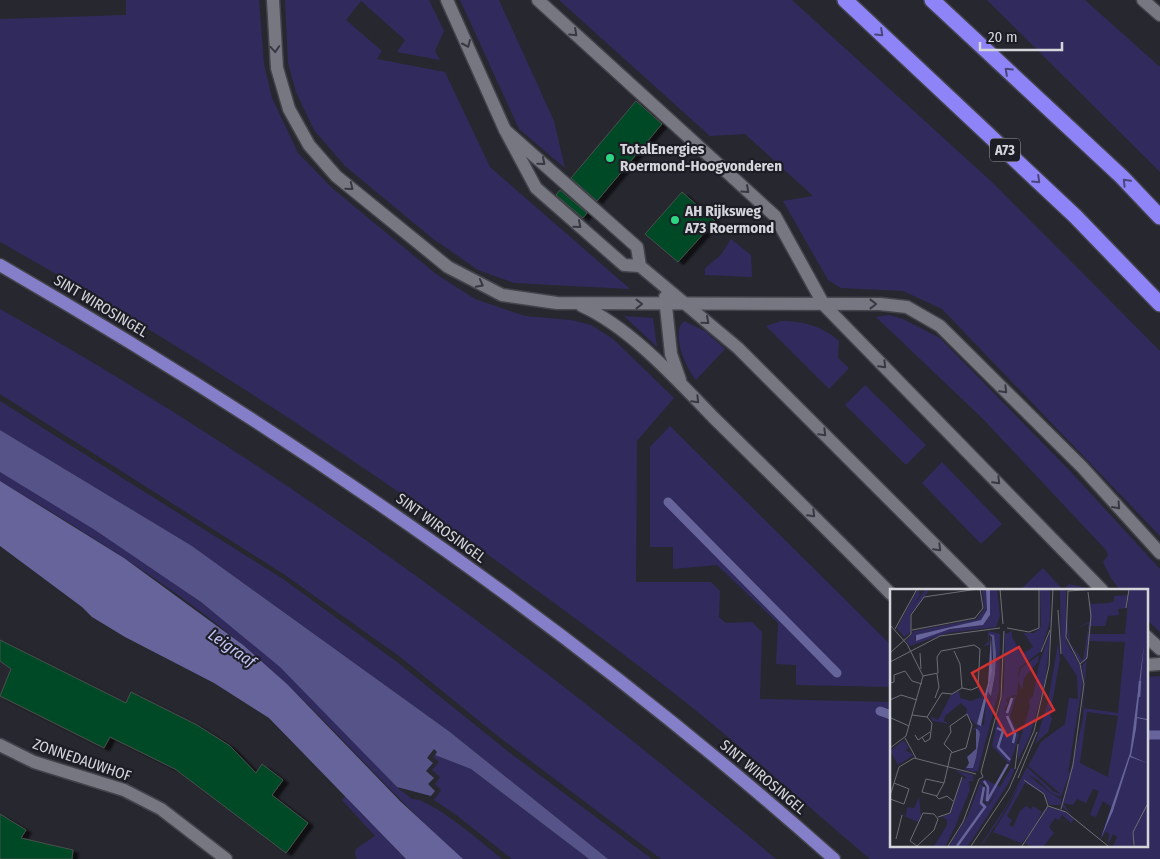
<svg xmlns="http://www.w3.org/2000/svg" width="1160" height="859" font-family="'Fira Sans Condensed',sans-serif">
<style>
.green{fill:#302b5c}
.forest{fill:#565389}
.water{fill:#66649b}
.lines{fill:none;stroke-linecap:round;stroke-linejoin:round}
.stream{stroke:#66649b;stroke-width:9}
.building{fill:#014827;stroke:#48514b;filter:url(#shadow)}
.minor-casing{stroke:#43434b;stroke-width:15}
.major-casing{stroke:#43434b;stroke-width:15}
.highway-casing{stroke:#43434b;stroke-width:18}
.minor{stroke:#777782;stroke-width:12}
.major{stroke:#857ec8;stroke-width:12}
.highway{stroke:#8e83f7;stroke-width:15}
.oneway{stroke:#383842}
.oneway2{stroke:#4a467a}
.poi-dot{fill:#2cd884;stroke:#1d1d26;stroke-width:2}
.labels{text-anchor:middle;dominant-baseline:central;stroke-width:4.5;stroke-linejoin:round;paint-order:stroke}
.shield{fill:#1d1d26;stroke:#9e9ea5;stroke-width:1}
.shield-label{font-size:14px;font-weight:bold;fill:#d5d6db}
.poi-label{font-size:15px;font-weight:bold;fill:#d5d6db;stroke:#1d1d26;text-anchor:start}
.street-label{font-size:15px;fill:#d5d6db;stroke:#1d1d26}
.water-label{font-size:16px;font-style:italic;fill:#c4c3f5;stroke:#1d1d26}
.inset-river{fill:none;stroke:#66649b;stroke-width:2.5}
.inset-road{fill:none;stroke:#6d6d74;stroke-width:1}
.view{fill:#d63131;fill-opacity:0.15;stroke:#d63131;stroke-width:2.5}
.inset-edge{fill:none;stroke:#d5d6db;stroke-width:2.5}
</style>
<defs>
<filter id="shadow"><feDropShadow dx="5.5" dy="3" stdDeviation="1" flood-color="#0009"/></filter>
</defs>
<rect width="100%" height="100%" fill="#272730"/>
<g class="green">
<path d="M 126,0 L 259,0 L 264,64 L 272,98 L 298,153 L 332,188 L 436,274 L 475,299 L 525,316 L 571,320 L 591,325 L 613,339 L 674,398 L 637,441 L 636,582 L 711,582 L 720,591 L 719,617 L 726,623 L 752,622 L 762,632 L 760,699 L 891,702 L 891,845 L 1146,845 L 1146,677 L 1160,676 L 1160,859 L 870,859 C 798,798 727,733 652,676 C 446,519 226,369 0,242 L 0,19 L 126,15 Z"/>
<path d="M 285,0 L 429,0 L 444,31 L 435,51 L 440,60 L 397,52 L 405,40 L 361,1 L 346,20 L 382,51 L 377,59 L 445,72 L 490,167 L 630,289 L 514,283 L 478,270 L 432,238 L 345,166 L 314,130 L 296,92 L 288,63 Z"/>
<path d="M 460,0 L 499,0 L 554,121 L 565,168 L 519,129 Z"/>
<path d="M 559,0 L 792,0 L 994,184 L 1160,351 L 1160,536 L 942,309 L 903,291 L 841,288 L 828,280 L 783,201 L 813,196 L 745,134 L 710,136 Z"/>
<path d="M 987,0 L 1085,0 L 1160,67 L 1160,172 Z"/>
<path d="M 731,239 L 751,255 L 752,277 L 705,275 L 705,268 L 721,255 Z"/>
<path d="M 0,309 C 277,464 534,654 776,859 L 661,859 L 499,737 L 399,656 L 285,575 L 0,394 Z"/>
<path d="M 889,315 L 903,319 L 940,338 L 1070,471 L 1160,569 L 1160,632 L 1146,619 L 1146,590 L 1120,590 L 1111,578 L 1103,562 L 1108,555 L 1106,550 L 983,419 L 876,317 Z"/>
<path d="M 624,316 L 653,318 L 657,347 Z"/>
<path d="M 684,321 L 705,331 L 725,349 L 696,380 C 686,369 670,333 684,321 Z"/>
<path d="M 781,321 C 803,321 822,326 839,341 L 838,358 L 849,368 L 829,389 L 766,326 Z"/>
<path d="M 865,385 L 926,445 L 906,465 L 845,405 Z"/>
<path d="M 0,401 L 283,579 L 397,662 L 510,753 L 652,859 L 608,859 L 450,732 L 192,546 L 0,430 Z"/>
<path d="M 670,426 L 891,645 L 891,687 L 796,685 L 796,665 L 776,664 L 778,623 L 717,565 L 673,569 L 673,547 L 650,547 L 650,447 Z"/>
<path d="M 942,462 L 1002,524 L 981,544 L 922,483 Z"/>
<path d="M 0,472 C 94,526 187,586 269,657 C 315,696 355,743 397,787 L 412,799 C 431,798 486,846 502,859 L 463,859 C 391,796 330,721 258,658 C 180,590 89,534 0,481 Z"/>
<path d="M 1043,568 L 1063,590 L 1020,590 Z"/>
<path d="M 1069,584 L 1088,588 L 1090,590 L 1063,590 Z"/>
<path d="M 435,755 L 471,769 L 589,859 L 512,859 L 455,814 L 434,800 L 441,790 L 435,784 L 440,777 L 432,770 L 439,762 L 433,757 Z"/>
<path d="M 345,796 L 406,859 L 357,859 L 355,854 L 356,849 L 375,836 L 342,800 Z"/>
</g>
<path class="forest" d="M 0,430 L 192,546 L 450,732 L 608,859 L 589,859 L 471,769 L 435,755 L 437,752 L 434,749 L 427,758 L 433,763 L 426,771 L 434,778 L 428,784 L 435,791 L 431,796 L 397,787 L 280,667 L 201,602 L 95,530 L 0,472 Z"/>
<path class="water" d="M 0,481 L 124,558 L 243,645 L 287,684 L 400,801 L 463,859 L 406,859 L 269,718 L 214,683 L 125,637 L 92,617 L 82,607 L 0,546 Z"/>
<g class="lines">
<g class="stream">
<path d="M 668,502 L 837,673"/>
<path d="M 880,711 L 891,715"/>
<path d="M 1146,735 L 1160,735"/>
</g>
</g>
<g class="building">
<path d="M 636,101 L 662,124 L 597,201 L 571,178 Z"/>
<path d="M 560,190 L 587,213 L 583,218 L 556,195 Z"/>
<path d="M 682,192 L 715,221 L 678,262 L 645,234 Z"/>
<path d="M 0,640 L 126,703 L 131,692 L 197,725 L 230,746 L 256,773 L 262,764 L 283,780 L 272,795 L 308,823 L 286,853 L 175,769 L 110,737 L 104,748 L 0,696 L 11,669 L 0,661 Z"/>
<path d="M 0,814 L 26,830 L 21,838 L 73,850 L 72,859 L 0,859 Z"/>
</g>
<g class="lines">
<defs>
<g id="minor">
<path d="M 273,0 L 277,68 L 289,109 L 309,145 L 336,176 L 448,267 L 502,295 L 557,303 L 880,304 L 907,307 L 940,326 L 1082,467 L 1160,553"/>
<path d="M 447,0 L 505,130 L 536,188 L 624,265 L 640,266"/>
<path d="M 538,0 L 775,216 L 824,305 L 1102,590"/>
<path d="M 1143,0 L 1160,15"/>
<path d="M 505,130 L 637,247 L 640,266 L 738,348 L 980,590"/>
<path d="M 665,297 L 671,354 L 680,380"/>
<path d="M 582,306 C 631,328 678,381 715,419 C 774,477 833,535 891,594"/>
<path d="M 1146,636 L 1160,649"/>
<path d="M 1146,665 L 1160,664"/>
<path d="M 0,745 L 34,762 L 124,790 L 161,809 L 226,859"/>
</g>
<path id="major" d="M 0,265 C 295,436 579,632 834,859"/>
<g id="highway">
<path d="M 845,0 L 1075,216 L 1160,304"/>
<path d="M 932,0 L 1122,177 L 1160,217"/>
</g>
</defs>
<use href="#minor" class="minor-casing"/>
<use href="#major" class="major-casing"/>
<use href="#highway" class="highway-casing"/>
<use href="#minor" class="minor"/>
<use href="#major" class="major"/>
<use href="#highway" class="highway"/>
</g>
<defs><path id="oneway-chevron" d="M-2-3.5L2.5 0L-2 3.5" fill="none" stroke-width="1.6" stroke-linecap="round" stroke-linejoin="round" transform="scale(1.25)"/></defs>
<g class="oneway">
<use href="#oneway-chevron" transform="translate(574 33) rotate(43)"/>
<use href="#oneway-chevron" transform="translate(467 44) rotate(66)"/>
<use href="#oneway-chevron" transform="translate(275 49) rotate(86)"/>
<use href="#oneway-chevron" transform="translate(542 162) rotate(41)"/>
<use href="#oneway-chevron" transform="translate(350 187) rotate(39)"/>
<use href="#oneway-chevron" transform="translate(746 190) rotate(42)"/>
<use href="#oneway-chevron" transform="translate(578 225) rotate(41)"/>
<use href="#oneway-chevron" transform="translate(480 284) rotate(28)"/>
<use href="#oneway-chevron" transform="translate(639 304)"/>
<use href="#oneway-chevron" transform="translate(873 304)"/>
<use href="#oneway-chevron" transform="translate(706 321) rotate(41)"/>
<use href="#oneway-chevron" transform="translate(883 365) rotate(46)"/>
<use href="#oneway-chevron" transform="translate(1004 390) rotate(45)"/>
<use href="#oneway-chevron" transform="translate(696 400) rotate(45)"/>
<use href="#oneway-chevron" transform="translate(823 433) rotate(45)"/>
<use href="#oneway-chevron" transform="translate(997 481) rotate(45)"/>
<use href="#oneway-chevron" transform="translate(1117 506) rotate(48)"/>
<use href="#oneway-chevron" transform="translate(812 514) rotate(45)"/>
<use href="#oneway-chevron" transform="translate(938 548) rotate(45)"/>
</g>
<g class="oneway2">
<use href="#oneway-chevron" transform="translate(880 33) rotate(43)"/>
<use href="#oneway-chevron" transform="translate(1008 71) rotate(-137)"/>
<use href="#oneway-chevron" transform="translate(1037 180) rotate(43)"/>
<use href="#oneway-chevron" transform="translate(1126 182) rotate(-134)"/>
</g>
<g class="poi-dot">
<circle cx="610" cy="158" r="5"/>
<circle cx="675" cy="220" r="5"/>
</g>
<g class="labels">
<rect class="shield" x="990" y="138.5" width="30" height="23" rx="4"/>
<g class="shield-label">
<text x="1005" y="150">A73</text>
</g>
<g class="poi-label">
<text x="620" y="149">TotalEnergies<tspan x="620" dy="17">Roermond-Hoogvonderen</tspan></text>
<text x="685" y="211">AH Rijksweg<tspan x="685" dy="17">A73 Roermond</tspan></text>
</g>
<g class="street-label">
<text transform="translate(101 306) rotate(31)">SINT WIROSINGEL</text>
<text transform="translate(441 528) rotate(36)">SINT WIROSINGEL</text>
<text transform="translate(82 760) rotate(19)">ZONNEDAUWHOF</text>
<text transform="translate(763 777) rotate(40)">SINT WIROSINGEL</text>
</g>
<g class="water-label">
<text transform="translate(232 648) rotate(35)">Leigraaf</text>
</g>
</g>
<g transform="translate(890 589)">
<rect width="258" height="258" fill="#272730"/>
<path d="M 28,0 L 30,6 L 20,20 L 36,0 L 40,0 L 20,26 L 21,43 L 14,48 L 7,39 ZM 92,0 L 96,0 L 97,21 L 91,31 L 26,46 L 25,51 L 60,40 L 93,36 L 100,26 L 100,0 L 107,0 L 110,27 L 106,38 L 57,44 L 20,57 L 16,52 L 24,42 L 87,30 L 94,20 ZM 150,0 L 160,0 L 160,32 L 151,62 L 129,79 L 127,107 L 124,106 L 116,110 L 118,115 L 114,120 L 118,128 L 115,122 L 120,114 L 119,110 L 126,107 L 120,128 L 129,146 L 120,176 L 102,157 L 114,96 L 115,45 L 122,42 L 122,48 L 132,65 L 143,58 L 134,44 L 144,44 L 151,38 ZM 170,0 L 176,2 L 176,52 L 190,77 L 193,91 L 178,184 L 180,183 L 171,208 L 161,204 L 148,191 L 137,185 L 160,204 L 171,210 L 171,216 L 159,216 L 155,205 L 135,194 L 117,227 L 122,231 L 119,236 L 123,238 L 130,222 L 136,217 L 141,220 L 143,217 L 152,223 L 144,238 L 130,257 L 131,254 L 103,243 L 119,217 L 131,193 L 109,231 L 94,253 L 90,257 L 120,211 L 137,178 L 163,202 L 172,206 L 138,177 L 151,153 L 175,135 L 179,109 L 188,110 L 187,87 L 171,63 ZM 239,0 L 257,0 L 257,257 L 245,257 L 243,251 L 242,257 L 223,257 L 227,248 L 223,245 L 218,256 L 219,244 L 216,243 L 210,251 L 221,218 L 213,212 L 206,228 L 200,226 L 209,202 L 203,200 L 196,214 L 187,210 L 183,216 L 173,214 L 182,227 L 172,217 L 193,130 L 195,94 L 192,77 L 196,72 L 197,70 L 194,73 L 190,73 L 179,54 L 177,43 L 177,27 L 180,54 L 193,72 L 199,34 L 183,41 L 199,33 L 200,34 L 200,11 L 201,15 L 219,14 L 224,12 L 224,7 L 238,6 L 236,19 L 228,20 L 229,26 L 218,27 L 215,37 L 201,37 L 198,42 L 200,45 L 235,45 ZM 198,52 L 235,53 L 228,124 L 193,119 ZM 197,123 L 228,127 L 218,188 L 190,174 ZM 161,40 L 155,93 L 140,147 L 128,171 L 128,157 L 140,118 L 139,111 L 143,107 L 149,75 ZM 98,42 L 110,45 L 109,101 L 88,181 L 90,181 L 85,183 L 72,180 L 81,179 L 86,169 L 90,145 L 83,139 L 88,138 L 76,125 L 77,120 L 71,114 L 55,127 L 54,132 L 60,135 L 43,132 L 40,127 L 48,131 L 61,106 L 69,102 L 70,109 L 81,112 L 92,108 L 88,100 L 94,103 L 95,101 L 87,135 L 94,136 L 96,110 L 102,81 L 102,48 L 102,82 L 98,104 L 101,104 L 100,116 L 105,85 L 104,46 L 99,45 L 99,56 L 93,57 L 98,53 ZM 168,54 L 170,70 L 160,126 L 162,130 L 158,143 L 145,155 L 158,113 ZM 149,66 L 148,73 L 134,89 L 132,101 L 128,92 L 131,79 ZM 14,151 L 19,159 L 15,161 L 24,166 L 8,176 L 0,162 ZM 121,179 L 125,180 L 118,195 L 82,251 L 77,257 L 59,257 L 78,226 L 90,194 L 95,199 L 92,213 L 99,216 ZM 65,181 L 83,186 L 84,190 L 80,189 L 85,192 L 79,192 L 80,201 L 65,237 L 82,204 L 57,254 L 55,257 L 44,257 L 57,236 L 57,231 L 51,227 L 60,225 L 72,190 L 77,189 ZM 94,190 L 110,198 L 98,215 L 93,211 L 96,197 L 90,193 ZM 29,208 L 31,227 L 28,233 L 0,221 L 16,227 L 17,218 L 24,219 ZM 157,218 L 172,221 L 184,230 L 181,234 L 172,226 L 169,231 L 165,229 L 159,238 L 164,244 L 154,257 L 139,257 L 135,254 Z" fill="#302b5c" fill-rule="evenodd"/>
<path d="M 99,45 L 104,46 L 106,64 L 105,85 L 99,118 L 101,107 L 98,103 L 103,69 L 102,48 ZM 86,140 L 87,140 L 89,142 L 90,145 L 86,169 L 83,179 L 76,179 L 79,174 L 77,168 L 86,160 Z" fill="#565389"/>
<path d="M 100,0 L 100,26 L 93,36 L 60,40 L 26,52 L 26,46 L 91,31 L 97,21 L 96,1 ZM 101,46 L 102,81 L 91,137 L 87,135 L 98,94 ZM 254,56 L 247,128 L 257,130 L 257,139 L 257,131 L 247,129 L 246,140 L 241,167 L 257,174 L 240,168 L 223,222 L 211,249 L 240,164 Z" fill="#66649b"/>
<path class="inset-river" d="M 249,108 L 250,92M 117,124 L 122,109M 117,127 L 125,145 L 123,154M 107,139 L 113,142 L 108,158 L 120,171M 94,192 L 98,198 L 97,212 L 118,175M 67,257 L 95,218 L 91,214 L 94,198"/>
<path class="inset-road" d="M 110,0 L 113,35M 178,2 L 210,0M 236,19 L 239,0M 168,21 L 171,65M 0,36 L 17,55 L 33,87 L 16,147 L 0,159M 117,39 L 139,43 L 149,39 L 149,0M 5,40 L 27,0M 22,41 L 85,29 L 93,19 L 90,0M 64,62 L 70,75 L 72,99M 151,63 L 160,41M 0,64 L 21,45 L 21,26 L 34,8 L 88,0M 30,64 L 31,80M 0,73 L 50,47 L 110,39M 190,75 L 197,69 L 201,27 L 198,3M 33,87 L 48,84 L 47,68 L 51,62 L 84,56 L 90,60 L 88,98 L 81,101 L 72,99M 0,94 L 4,93 L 4,86 L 15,82 L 22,92 L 32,95M 45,109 L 49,98 L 47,85M 0,111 L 11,106 L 27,111M 22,126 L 37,128 L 52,104 L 62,105 L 72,99M 1,129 L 19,137M 25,146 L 28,151 L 40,143M 32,148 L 35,153 L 40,150 L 42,134 L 37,128M 15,149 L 26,169M 125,180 L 128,155M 128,189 L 147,143M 134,191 L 154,205 L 158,217M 54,194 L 36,190 L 32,203 L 47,207 L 54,194 L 61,164 L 76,159 L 82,136 L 77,125 L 60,137 L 61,143 L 54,155 L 62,163M 0,207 L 9,178 L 24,169 L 86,185M 46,207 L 49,210 L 57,207 L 63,212M 0,210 L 14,215 L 19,200 L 4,194M 171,220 L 183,176 L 194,95 L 190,75 L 176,48 L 178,2M 33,224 L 44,225 L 48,230 L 44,241 L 27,257 L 20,252 ZM 48,228 L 60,224 L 72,188M 6,250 L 12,226M 58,257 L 73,233 L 89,190 L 93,188 L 91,183 L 111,108 L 114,42M 81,257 L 119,200 L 144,142 L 159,77 L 163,0M 132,257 L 158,217 L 176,223 L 218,257M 244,257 L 243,243 L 257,216"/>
<path class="view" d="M 129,58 L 164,121 L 117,147 L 82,84 Z"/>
<rect width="258" height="258" class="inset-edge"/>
</g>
<path d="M980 42v8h82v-8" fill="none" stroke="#d5d6db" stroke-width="2.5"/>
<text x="988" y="42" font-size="15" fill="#d5d6db" stroke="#1d1d26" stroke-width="4" paint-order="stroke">20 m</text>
</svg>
